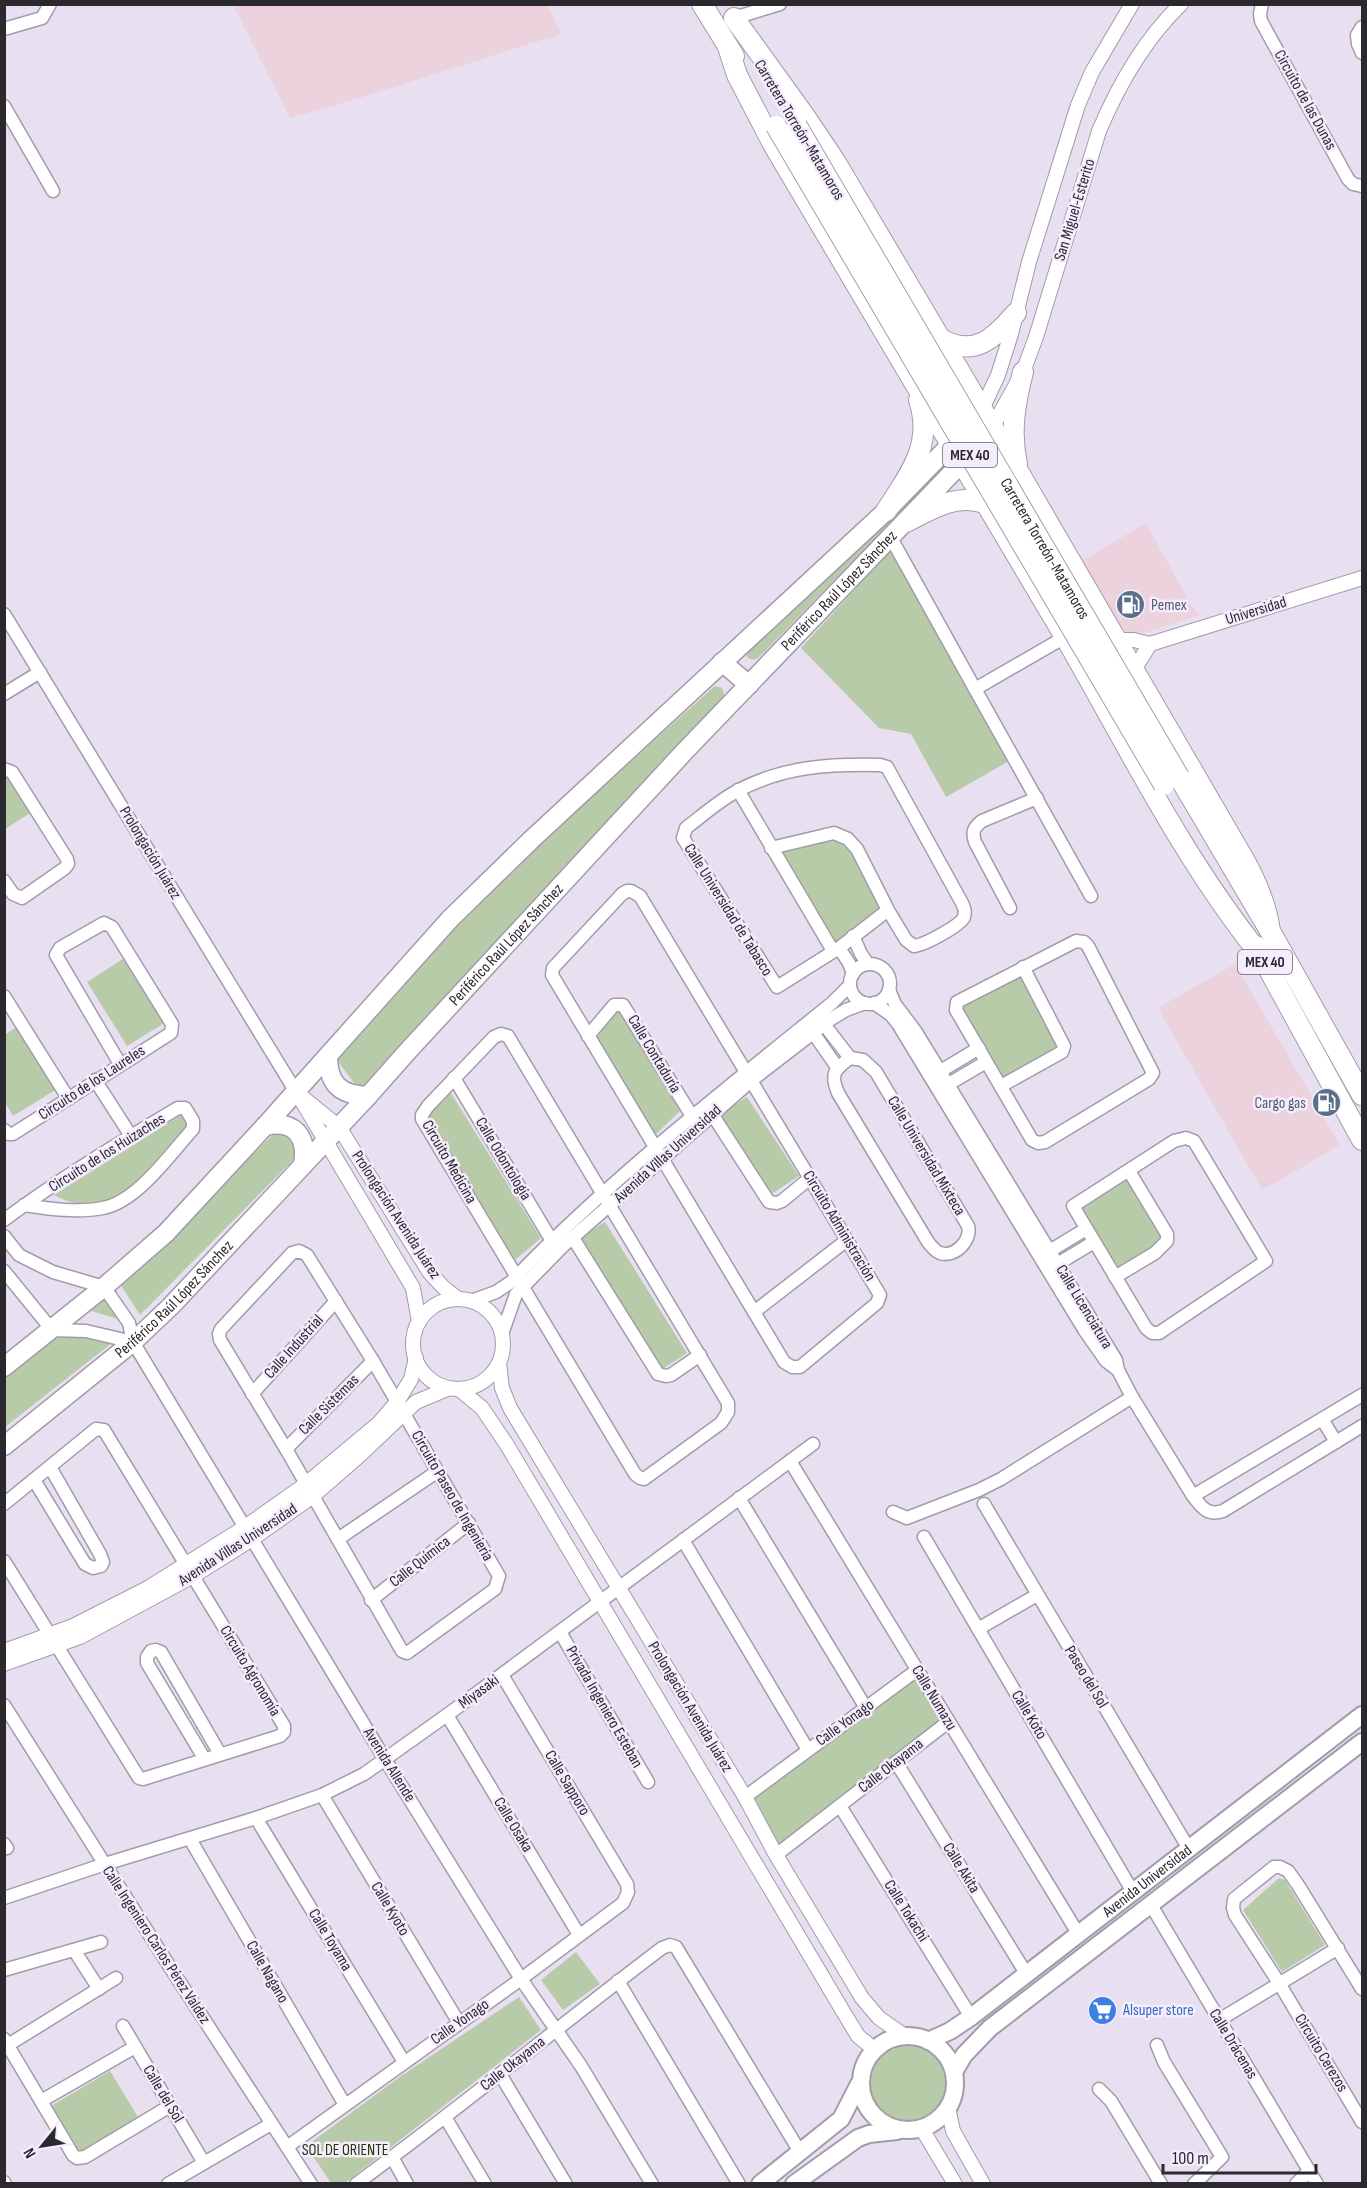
<svg xmlns="http://www.w3.org/2000/svg" width="1367" height="2188" font-family="'Sofia Sans Condensed',sans-serif">
<style>
.commercial{fill:#ebd2dc}
.green{fill:#b8cba9}
.lines{fill:none;stroke-linecap:round;stroke-linejoin:round}
.minor-casing{stroke:#a39bab;stroke-width:15}
.tertiary-casing{stroke:#a39bab;stroke-width:16}
.secondary-casing{stroke:#a39bab;stroke-width:20}
.primary-casing{stroke:#a39bab;stroke-width:21}
.trunk-casing{stroke:#a39bab;stroke-width:22}
.minor{stroke:#fff;stroke-width:12}
.tertiary{stroke:#fff;stroke-width:14}
.secondary{stroke:#fff;stroke-width:16}
.primary{stroke:#fff;stroke-width:18}
.trunk{stroke:#fff;stroke-width:20}
.trunk-bridge-casing{stroke:#a39bab;stroke-width:22;stroke-linecap:butt}
.trunk-bridge{stroke:#fff;stroke-width:20}
.labels{text-anchor:middle;dominant-baseline:central;stroke-width:5;stroke-linejoin:round;paint-order:stroke}
.shield{fill:#f5edfe;stroke:#68636c;stroke-width:1.5}
.shield-label{font-size:15px;font-weight:bold;fill:#2b282e}
.street-label{font-size:16px;fill:#2b282e;stroke:#f5edfe}
.service-label{font-size:16px;fill:#4e5e75;stroke:#f5edfe;text-anchor:start}
.shop-label{font-size:16px;fill:#366cbe;stroke:#f5edfe;text-anchor:start}
.park-label{font-size:16px;fill:#22360b;stroke:#f5edfe}
</style>
<rect width="100%" height="100%" fill="#e8e0f0"/>
<g class="commercial">
<path d="M 233,5 L 548,5 L 561,34 L 353,100 L 290,118 Z"/>
<path d="M 1146,523 L 1191,605 L 1200,615 L 1147,632 L 1125,633 L 1082,561 Z"/>
<path d="M 1235,964 L 1340,1145 L 1262,1190 L 1158,1008 Z"/>
</g>
<g class="green">
<path d="M 945,462 L 949,465 L 947,470 L 852,562 L 758,658 L 753,660 L 747,657 L 745,650 Z"/>
<path d="M 892,549 L 1009,761 L 946,797 L 911,734 L 879,728 L 801,648 Z"/>
<path d="M 715,686 L 722,688 L 725,697 L 360,1091 L 337,1060 L 413,969 L 518,862 Z"/>
<path d="M 7,774 L 32,812 L 5,829 L 5,776 Z"/>
<path d="M 836,838 L 848,845 L 882,911 L 835,946 L 778,852 Z"/>
<path d="M 126,957 L 166,1022 L 127,1046 L 87,982 Z"/>
<path d="M 1021,973 L 1061,1047 L 1002,1082 L 960,1007 Z"/>
<path d="M 617,1009 L 621,1012 L 681,1110 L 654,1136 L 595,1041 Z"/>
<path d="M 18,1026 L 57,1089 L 13,1116 L 5,1102 L 5,1035 Z"/>
<path d="M 449,1090 L 541,1238 L 515,1260 L 427,1119 Z"/>
<path d="M 747,1097 L 799,1176 L 770,1195 L 717,1116 Z"/>
<path d="M 181,1115 L 188,1127 C 153,1163 112,1227 54,1195 Z"/>
<path d="M 276,1132 L 293,1135 L 298,1155 L 140,1315 L 118,1281 Z"/>
<path d="M 1128,1174 L 1166,1241 L 1116,1275 L 1075,1206 Z"/>
<path d="M 605,1222 L 687,1353 L 661,1370 L 578,1239 Z"/>
<path d="M 110,1293 L 131,1323 L 85,1309 Z"/>
<path d="M 52,1334 L 117,1339 L 5,1427 L 5,1372 Z"/>
<path d="M 917,1676 L 945,1721 L 778,1850 L 751,1796 Z"/>
<path d="M 1279,1878 L 1285,1880 L 1325,1945 L 1282,1972 L 1243,1910 Z"/>
<path d="M 576,1952 L 600,1984 L 563,2010 L 541,1980 Z"/>
<path d="M 519,1997 L 541,2030 L 345,2183 L 331,2183 L 306,2146 L 401,2076 Z"/>
<circle cx="908" cy="2084" r="42"/>
<path d="M 110,2071 L 138,2117 L 79,2153 L 51,2106 Z"/>
</g>
<g class="lines">
<defs>
<g id="minor">
<path d="M 1262,4 L 1260,14 L 1261,21 L 1348,179 L 1353,184 L 1362,186"/>
<path d="M 734,18 L 780,4"/>
<path d="M 1362,27 L 1357,35 L 1358,44 L 1362,53"/>
<path d="M 4,29 L 42,18 L 50,4"/>
<path d="M 4,106 L 53,191"/>
<path d="M 891,538 L 975,689"/>
<path d="M 4,614 L 296,1092"/>
<path d="M 1065,637 L 975,689 L 1091,896"/>
<path d="M 4,694 L 40,672"/>
<path d="M 4,769 L 12,772 L 67,859 L 68,864 L 65,868 L 22,898 L 13,894 L 4,881"/>
<path d="M 738,790 L 833,951"/>
<path d="M 771,848 L 834,833 L 848,839 L 857,849 L 888,910 L 906,940 L 914,946 C 924,945 960,926 964,917 C 966,912 964,907 962,903 L 887,767 L 880,765 C 830,764 785,766 739,790 C 721,799 703,815 686,828 L 683,838 L 777,987 L 839,948 L 888,910"/>
<path d="M 627,891 L 631,891 L 640,896 L 880,1295 L 877,1303 L 800,1367 L 792,1367 L 784,1362 L 552,975 L 553,968 L 622,894 Z"/>
<path d="M 1010,908 L 975,842 C 972,832 973,828 982,821 L 1037,798"/>
<path d="M 853,936 L 861,954 L 868,964"/>
<path d="M 1076,941 L 1084,942 L 1088,946 L 1153,1073 L 1149,1079 L 1045,1142 L 1038,1143 L 1032,1140 L 956,1010 L 957,1002 Z"/>
<path d="M 839,948 L 849,963 L 853,974"/>
<circle cx="870" cy="984" r="20"/>
<path d="M 889,990 L 895,1004 L 916,1032 L 1116,1360 L 1118,1370 L 1132,1397 L 1193,1496 C 1202,1508 1208,1516 1223,1511 L 1362,1426"/>
<path d="M 4,996 L 68,1098"/>
<path d="M 874,1003 L 891,1015 L 898,1024 L 1085,1331 L 1106,1361 L 1118,1370"/>
<path d="M 820,1019 L 850,1058"/>
<path d="M 809,1027 L 837,1067"/>
<path d="M 501,1034 L 508,1036 L 728,1403 L 728,1412 L 721,1423 L 644,1479 L 640,1478 L 635,1474 L 422,1119 L 422,1115 L 428,1106 L 494,1037 Z"/>
<path d="M 588,1036 L 614,1005 L 623,1005 L 692,1116"/>
<path d="M 850,1058 L 863,1060 L 876,1072 L 968,1226 C 972,1240 955,1258 940,1253 C 935,1251 931,1246 928,1242 L 838,1093 C 830,1074 834,1070 850,1058 Z"/>
<path d="M 934,1075 L 979,1048"/>
<path d="M 454,1078 L 552,1241"/>
<path d="M 95,1080 L 131,1136"/>
<path d="M 1001,1086 L 1062,1052 L 1064,1046 L 1023,967"/>
<path d="M 942,1088 L 986,1062"/>
<path d="M 712,1114 L 769,1202 L 777,1203 L 782,1201 L 810,1178"/>
<path d="M 4,1130 L 9,1134 L 13,1134 L 171,1033 L 172,1024 L 112,927 L 104,923 L 60,948 L 56,955 L 120,1064"/>
<path d="M 1186,1138 L 1194,1141 L 1266,1261 L 1159,1333 L 1152,1333 L 1146,1328 L 1073,1206 L 1174,1141 Z"/>
<path d="M 4,1220 C 59,1179 119,1143 178,1108 L 185,1108 L 193,1121 L 193,1129 C 170,1154 138,1201 103,1208 C 78,1213 50,1209 24,1205"/>
<path d="M 4,1236 L 19,1255 L 53,1272 L 104,1287 L 129,1323 L 133,1342 L 386,1761 L 521,1979 L 581,2066 L 652,2184"/>
<path d="M 573,1238 L 658,1374 L 666,1376 L 671,1375 L 700,1355"/>
<path d="M 299,1251 L 307,1255 L 373,1361 L 499,1576 L 495,1589 L 407,1653 L 402,1651 L 286,1449 L 220,1340 L 219,1334 L 221,1329 L 292,1253 Z"/>
<path d="M 1043,1255 L 1086,1229"/>
<path d="M 1051,1268 L 1094,1242"/>
<path d="M 4,1271 L 52,1330 L 86,1331 L 133,1342"/>
<path d="M 1115,1277 L 1155,1253 L 1167,1241 L 1167,1234 L 1129,1171"/>
<path d="M 471,1301 L 496,1292 L 511,1282 C 610,1179 722,1092 832,1003 L 850,985"/>
<path d="M 754,1312 L 847,1240"/>
<path d="M 502,1334 L 516,1294 L 563,1246 L 752,1080 L 831,1019 L 846,1010 L 865,1003"/>
<path d="M 252,1394 L 336,1301"/>
<path d="M 1322,1419 L 1336,1442"/>
<path d="M 286,1449 L 373,1361"/>
<path d="M 790,1461 L 1079,1935"/>
<path d="M 34,1480 L 85,1564 L 93,1568 L 101,1566 L 103,1562 L 100,1554 L 50,1467"/>
<path d="M 1193,1496 L 1362,1395"/>
<path d="M 739,1498 L 866,1708"/>
<path d="M 4,1504 L 96,1429 L 104,1430 L 284,1726 L 284,1732 L 280,1736 L 143,1779 L 139,1778 L 4,1561"/>
<path d="M 984,1504 L 1189,1849"/>
<path d="M 893,1512 L 907,1518 L 979,1490 L 1001,1479 L 1132,1397"/>
<path d="M 924,1537 L 1133,1892"/>
<path d="M 338,1539 L 438,1471"/>
<path d="M 683,1540 L 808,1750"/>
<path d="M 371,1600 L 469,1523"/>
<path d="M 978,1629 L 1037,1595"/>
<path d="M 560,1632 L 648,1782"/>
<path d="M 4,1705 L 168,1964 L 311,2184"/>
<path d="M 447,1715 L 579,1935"/>
<path d="M 204,1758 L 147,1663 L 147,1657 L 151,1651 L 156,1650 L 161,1652 L 220,1754"/>
<path d="M 896,1762 L 1027,1975"/>
<path d="M 322,1795 L 459,2023"/>
<path d="M 745,1797 L 917,1670"/>
<path d="M 840,1806 L 971,2017"/>
<path d="M 256,1818 L 404,2062"/>
<path d="M 190,1839 L 345,2105"/>
<path d="M 4,1844 L 7,1848"/>
<path d="M 776,1855 L 948,1722"/>
<path d="M 4,1898 L 105,1864 L 256,1818 L 322,1795 L 364,1774 L 447,1715 L 813,1444"/>
<path d="M 1151,1905 L 1317,2184"/>
<path d="M 74,1950 L 99,1989"/>
<path d="M 4,1970 L 101,1942"/>
<path d="M 618,1981 L 739,2184"/>
<path d="M 1362,1989 L 1298,1885 L 1288,1871 L 1280,1867 L 1274,1867 L 1234,1899 L 1233,1908 L 1235,1915 L 1279,1983 L 1362,2122"/>
<path d="M 1219,2020 L 1338,1948"/>
<path d="M 123,2026 L 204,2163"/>
<path d="M 4,2039 L 73,2155 L 77,2158 L 85,2157 L 170,2106"/>
<path d="M 8,2045 L 116,1978"/>
<path d="M 1157,2045 L 1164,2062 L 1222,2157 L 1194,2184"/>
<path d="M 500,2074 L 566,2184"/>
<path d="M 1099,2089 L 1111,2101 L 1161,2184"/>
<path d="M 41,2101 L 135,2047"/>
<path d="M 445,2117 L 485,2184"/>
<path d="M 287,2147 L 521,1979 L 623,1903 L 628,1892 L 627,1884 L 502,1675"/>
<path d="M 392,2157 L 407,2184"/>
<path d="M 4,2182 L 5,2184"/>
<path d="M 168,2184 L 271,2124"/>
<path d="M 356,2184 C 460,2108 559,2026 662,1948 L 670,1945 L 676,1947 L 800,2152"/>
<path d="M 1296,2184 L 1309,2171"/>
</g>
<g id="tertiary">
<path d="M 982,409 L 998,375 L 1011,334 L 1029,262 L 1078,105 L 1092,72 L 1132,4"/>
<path d="M 992,428 L 1023,372 L 1036,337 L 1099,131 C 1118,86 1145,39 1181,4"/>
<path d="M 1116,640 L 1134,640 L 1150,644 L 1362,578"/>
<path d="M 1134,670 L 1150,644"/>
<path d="M 296,1092 L 339,1127 L 430,1273 L 443,1287 L 458,1299"/>
<path d="M 300,1098 L 413,1288 L 419,1322"/>
<circle cx="458" cy="1344" r="45"/>
<path d="M 499,1363 L 502,1388 L 510,1408 L 745,1797 L 776,1855 L 862,1998 L 879,2018 L 905,2036"/>
<path d="M 459,1389 L 482,1408 L 507,1445 L 844,2013 L 858,2036 L 874,2049"/>
<path d="M 4,1651 L 73,1626 L 148,1588 L 245,1527 L 306,1484 L 378,1424 L 397,1402 L 411,1379 L 416,1358"/>
<path d="M 4,1664 L 80,1637 L 193,1576 L 252,1539 L 313,1496 L 359,1456 L 416,1402 L 447,1389"/>
<path d="M 948,2108 L 953,2131 L 983,2184"/>
<path d="M 922,2129 L 955,2184"/>
</g>
<g id="secondary">
<circle cx="908" cy="2083" r="47"/>
<path id="s1" d="M 928,2041 L 950,2031 L 971,2017 L 1362,1715"/>
<path d="M 954,2072 L 964,2055 L 990,2028 L 1362,1742"/>
<path d="M 760,2184 L 841,2119 L 859,2084"/>
<path d="M 794,2184 L 858,2138 L 869,2134 L 897,2131"/>
</g>
<g id="primary">
<path d="M 722,662 L 749,685"/>
<path d="M 328,1056 C 328,1085 341,1095 368,1096"/>
<path d="M 265,1126 C 295,1119 308,1137 303,1165"/>
<path d="M 4,1367 L 104,1287 L 166,1233 L 265,1126 L 450,919 L 531,840 L 886,511 L 960,435"/>
<path id="s2" d="M 4,1446 L 133,1342 L 171,1306 L 368,1096 L 407,1052 L 685,751 L 971,453"/>
</g>
<g id="trunk">
<path d="M 702,4 L 734,56"/>
<path d="M 734,18 L 804,115 L 835,161 L 982,409 L 1242,856 C 1256,880 1266,903 1270,931"/>
<path d="M 728,47 L 737,75 L 774,146 C 870,310 969,473 1065,637 C 1128,746 1183,859 1262,957"/>
<path d="M 941,339 C 975,358 994,338 1016,313"/>
<path d="M 1017,464 C 1010,432 1015,403 1023,372"/>
<path d="M 886,511 C 909,475 934,445 919,400"/>
<path d="M 906,522 C 932,509 955,493 985,503"/>
<path d="M 1179,777 L 1270,931 L 1362,1095"/>
<path d="M 1256,946 L 1362,1140"/>
</g>
</defs>
<use href="#minor" class="minor-casing"/>
<use href="#tertiary" class="tertiary-casing"/>
<use href="#secondary" class="secondary-casing"/>
<use href="#primary" class="primary-casing"/>
<use href="#trunk" class="trunk-casing"/>
<use href="#minor" class="minor"/>
<use href="#tertiary" class="tertiary"/>
<use href="#secondary" class="secondary"/>
<use href="#primary" class="primary"/>
<use href="#trunk" class="trunk"/>
<defs>
<g id="trunk-bridge">
<path d="M 776,126 L 1164,785"/>
<path id="s3" d="M 797,126 L 1179,777"/>
</g>
</defs>
<use href="#trunk-bridge" class="trunk-bridge-casing"/>
<use href="#trunk-bridge" class="trunk-bridge"/>
</g>
<defs>
<symbol id="fuel-disc" viewBox="-11 -11 22 22"><circle r="9.5" fill="#5c6f8a" stroke="#f5edfe"/><path d="M-5.5-6h7V0h2V4h1.3V-2.5L3-4.5l.8-.8L6-3V5H2.5V1h-1V6h-7ZM-4.2-4.7v3.2H.2V-4.7Z" fill="#fff"/></symbol>
<symbol id="supermarket-disc" viewBox="-11 -11 22 22"><circle r="9.5" fill="#3f7fe0" stroke="#f5edfe"/><path d="M-6-5.5h2.5l.6 2H6L4.5 2H-2.5L-4.4-4H-6ZM-1.5 3.2a1.3 1.3 0 1 0 .1 0ZM3 3.2a1.3 1.3 0 1 0 .1 0Z" fill="#fff"/></symbol>
</defs>
<g fill-rule="evenodd">
<use href="#fuel-disc" x="1114" y="588" width="33" height="33"/>
<use href="#fuel-disc" x="1310" y="1086" width="33" height="33"/>
<use href="#supermarket-disc" x="1086" y="1994" width="33" height="33"/>
</g>
<g class="labels">
<g class="shield">
<rect x="943" y="443" width="54" height="24" rx="4.5"/>
<rect x="1238" y="950" width="54" height="24" rx="4.5"/>
</g>
<g class="shield-label">
<text x="970" y="455">MEX 40</text>
<text x="1265" y="962">MEX 40</text>
</g>
<g class="street-label">
<text transform="translate(1305 100) rotate(61)">Circuito de las Dunas</text>
<text transform="translate(799 130) rotate(59)">Carretera Torreón-Matamoros</text>
<text transform="translate(1075 210) rotate(-73)">San Miguel-Esterito</text>
<text stroke="none"><textPath href="#s3" startOffset="490">Carretera Torreón-Matamoros</textPath></text>
<text stroke="none"><textPath href="#s2" startOffset="1197">Periférico Raúl López Sánchez</textPath></text>
<text transform="translate(1256 611) rotate(-17)">Universidad</text>
<text transform="translate(150 853) rotate(59)">Prolongación Juárez</text>
<text transform="translate(728 910) rotate(58)">Calle Universidad de Tabasco</text>
<text stroke="none"><textPath href="#s2" startOffset="711">Periférico Raúl López Sánchez</textPath></text>
<text transform="translate(654 1054) rotate(59)">Calle Contaduría</text>
<text transform="translate(92 1083) rotate(-33)">Circuito de los Laureles</text>
<text transform="translate(107 1153) rotate(-32)">Circuito de los Huizaches</text>
<text transform="translate(668 1154) rotate(-42)">Avenida Villas Universidad</text>
<text transform="translate(926 1156) rotate(59)">Calle Universidad Mixteca</text>
<text transform="translate(503 1159) rotate(59)">Calle Odontología</text>
<text transform="translate(449 1162) rotate(60)">Circuito Medicina</text>
<text transform="translate(396 1215) rotate(57)">Prolongación Avenida Juárez</text>
<text transform="translate(839 1226) rotate(59)">Circuito Administración</text>
<text stroke="none"><textPath href="#s2" startOffset="225">Periférico Raúl López Sánchez</textPath></text>
<text transform="translate(1084 1307) rotate(59)">Calle Licenciatura</text>
<text transform="translate(294 1347) rotate(-48)">Calle Industrial</text>
<text transform="translate(329 1405) rotate(-45)">Calle Sistemas</text>
<text transform="translate(452 1496) rotate(60)">Circuito Paseo de Ingeniería</text>
<text transform="translate(238 1545) rotate(-33)">Avenida Villas Universidad</text>
<text transform="translate(420 1562) rotate(-38)">Calle Química</text>
<text transform="translate(250 1671) rotate(59)">Circuito Agronomía</text>
<text transform="translate(1086 1677) rotate(59)">Paseo del Sol</text>
<text transform="translate(479 1692) rotate(-36)">Miyasaki</text>
<text transform="translate(934 1698) rotate(59)">Calle Numazu</text>
<text transform="translate(604 1707) rotate(60)">Privada Ingeniero Esteban</text>
<text transform="translate(690 1707) rotate(59)">Prolongación Avenida Juárez</text>
<text transform="translate(1029 1715) rotate(59)">Calle Koto</text>
<text transform="translate(845 1723) rotate(-36)">Calle Yonago</text>
<text transform="translate(389 1765) rotate(58)">Avenida Allende</text>
<text transform="translate(891 1766) rotate(-38)">Calle Okayama</text>
<text transform="translate(567 1783) rotate(59)">Calle Sapporo</text>
<text transform="translate(513 1825) rotate(59)">Calle Osaka</text>
<text transform="translate(961 1868) rotate(58)">Calle Akita</text>
<text stroke="none"><textPath href="#s1" startOffset="272">Avenida Universidad</textPath></text>
<text transform="translate(390 1909) rotate(59)">Calle Kyoto</text>
<text transform="translate(906 1911) rotate(58)">Calle Tokachi</text>
<text transform="translate(330 1940) rotate(59)">Calle Toyama</text>
<text transform="translate(156 1945) rotate(57)">Calle Ingeniero Carlos Pérez Valdez</text>
<text transform="translate(267 1972) rotate(60)">Calle Nagano</text>
<text transform="translate(460 2022) rotate(-35)">Calle Yonago</text>
<text transform="translate(1233 2044) rotate(59)">Calle Drácenas</text>
<text transform="translate(1321 2053) rotate(59)">Circuito Cerezos</text>
<text transform="translate(513 2064) rotate(-38)">Calle Okayama</text>
<text transform="translate(163 2094) rotate(59)">Calle del Sol</text>
</g>
<g class="service-label">
<text x="1151" y="605">Pemex</text>
<text x="1306" y="1103" text-anchor="end">Cargo gas</text>
</g>
<g class="shop-label">
<text x="1123" y="2010">Alsuper store</text>
</g>
<g class="park-label">
<text x="345" y="2150">SOL DE ORIENTE</text>
</g>
</g>
<rect width="1367" height="2188" fill="none" stroke="#2b282e" stroke-width="12"/>
<g transform="translate(42 2146) rotate(240)" stroke="#f5edfe" stroke-width="4.5" paint-order="stroke">
<path d="M0-4.5L10 22L0 15L-10 22Z" fill="#2b282e"/>
<text y="-9" font-size="16" font-weight="bold" text-anchor="middle" fill="#2b282e">N</text>
</g>
<path d="M1163 2164v9h153v-9" fill="none" stroke="#2b282e" stroke-width="3"/>
<text x="1172" y="2164" font-size="18" fill="#2b282e" stroke="#f5edfe" stroke-width="4.5" paint-order="stroke">100 m</text>
</svg>
